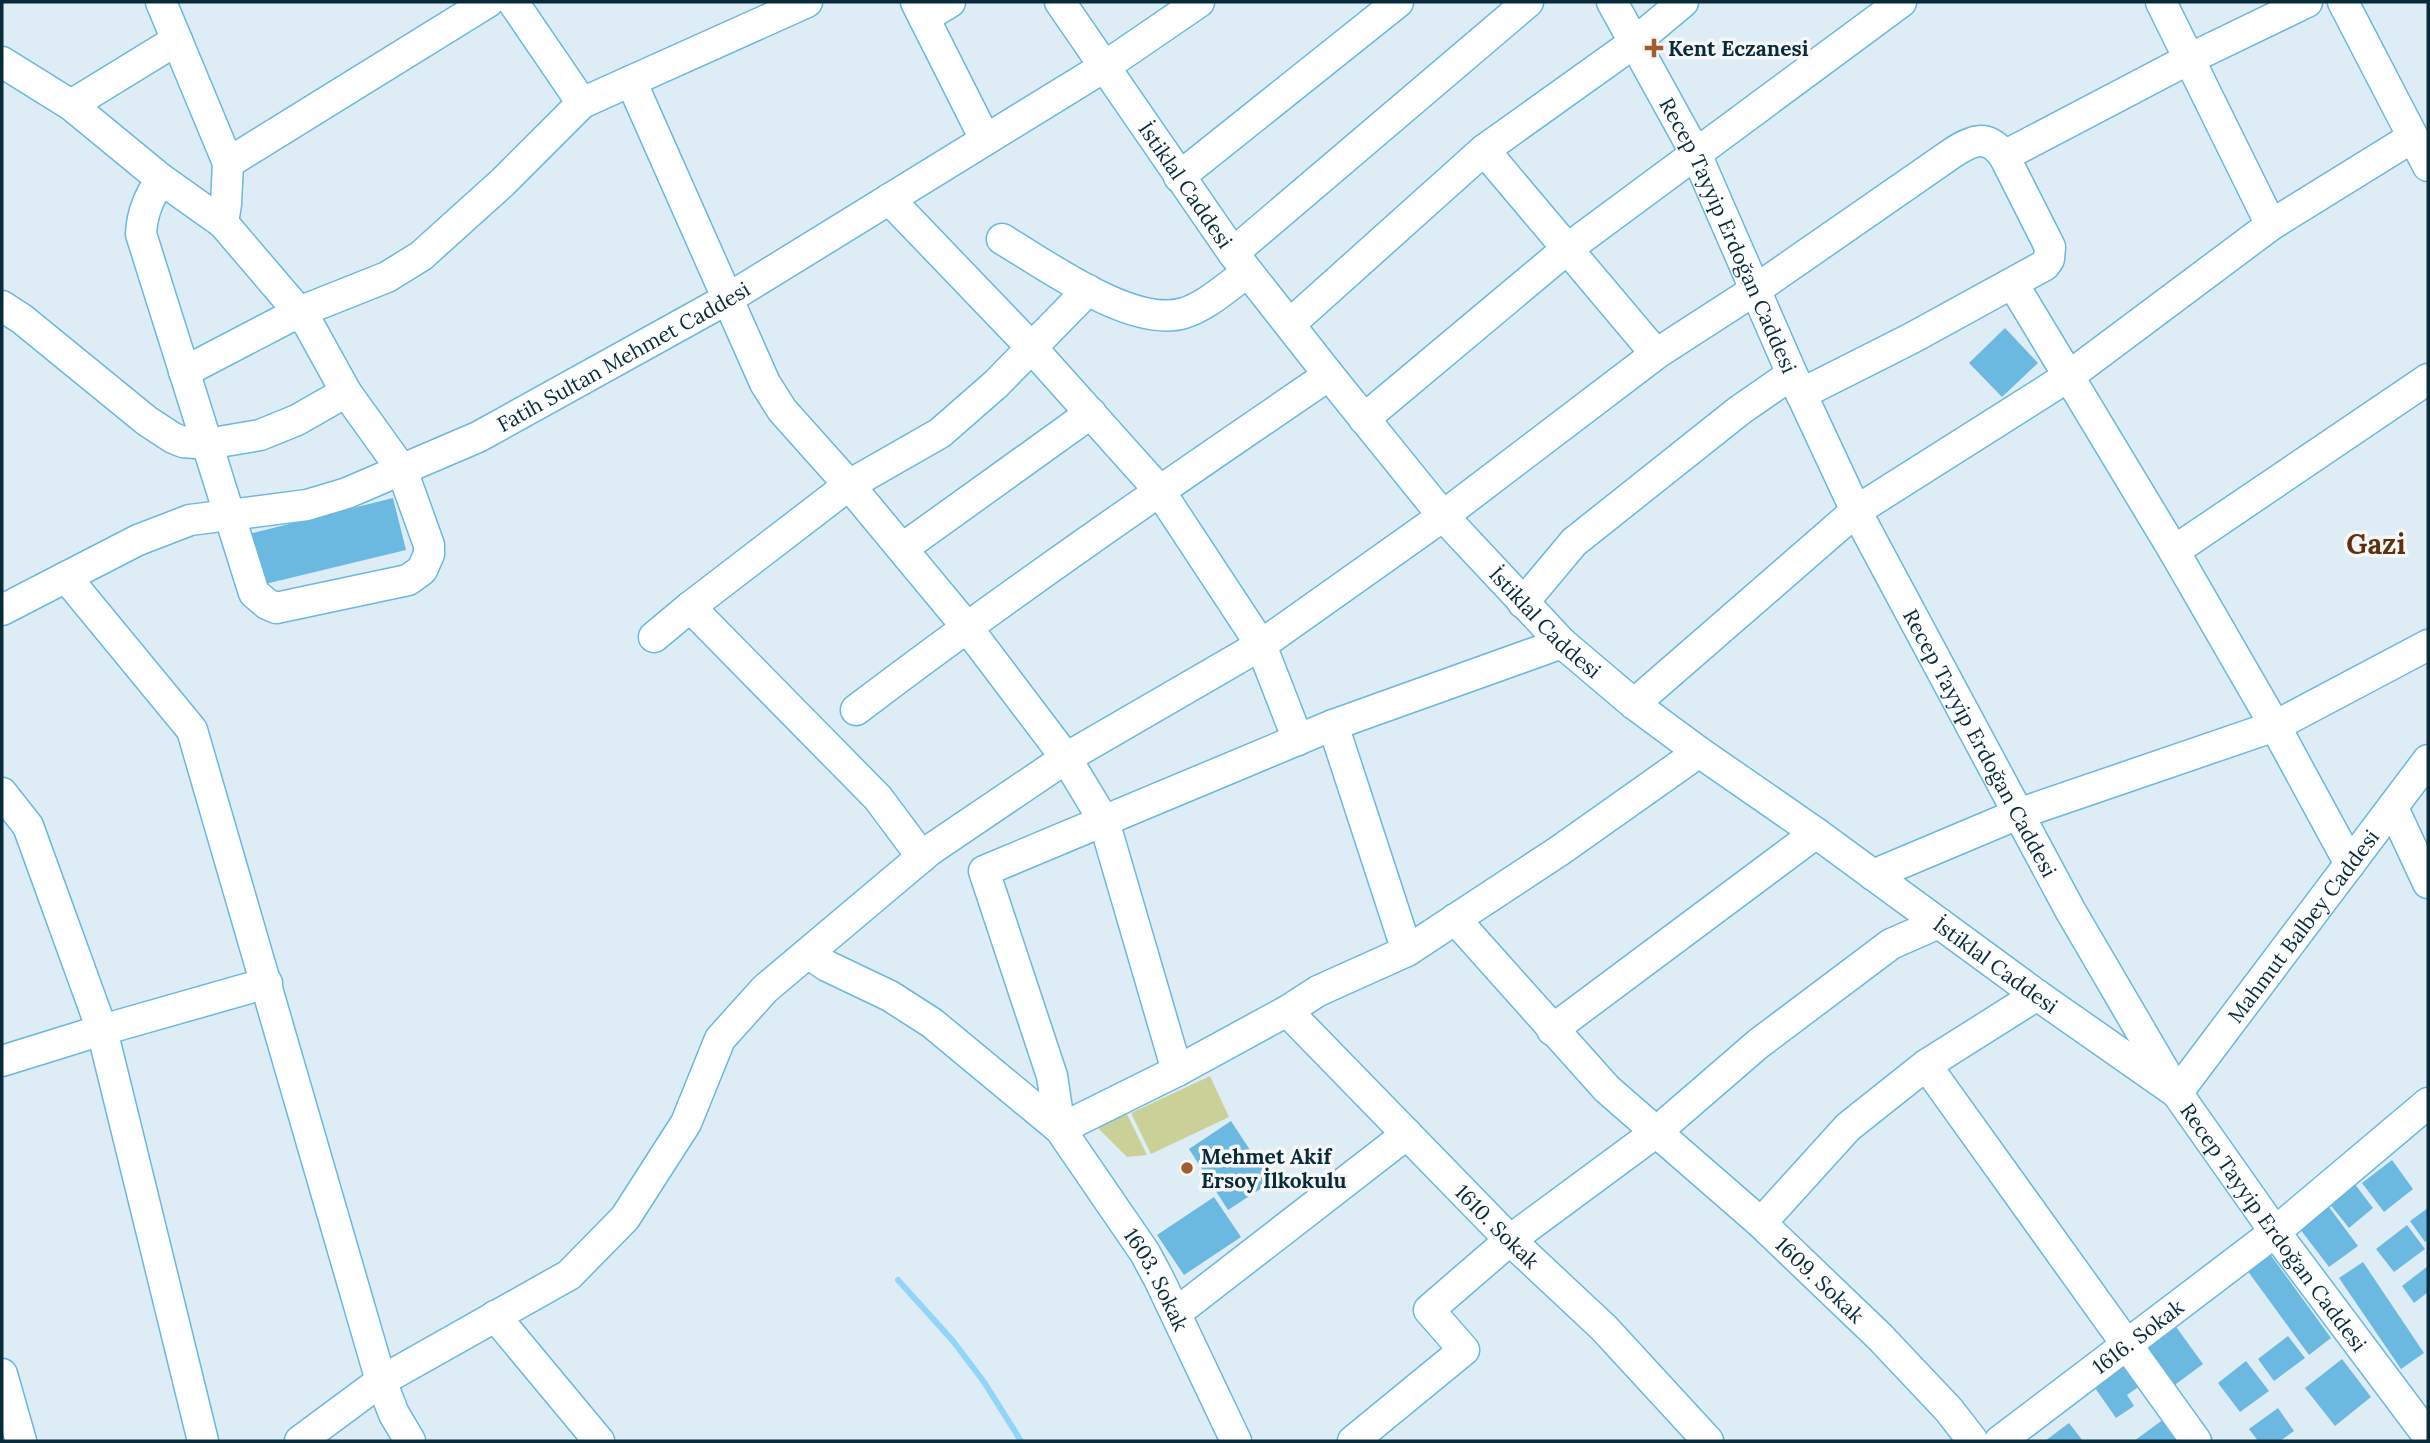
<svg xmlns="http://www.w3.org/2000/svg" width="2430" height="1443" font-family="Lora,serif">
<style>
.green{fill:#cbd099}
.lines{fill:none;stroke-linecap:round;stroke-linejoin:round}
.stream{stroke:#91d5f9;stroke-width:6}
.building{fill:#6bb9e1}
.minor-casing{stroke:#6ab8df;stroke-width:33}
.minor{stroke:#fff;stroke-width:30}
.poi-dot{fill:#a15c2f;stroke:#f7f7f7;stroke-width:2.5}
.labels{text-anchor:middle;dominant-baseline:central;stroke-width:7;stroke-linejoin:round;paint-order:stroke}
.poi-label{font-size:21px;font-weight:bold;fill:#082b3b;stroke:#f7f7f7;text-anchor:start}
.street-label{font-size:21px;fill:#082b3b;stroke:#f7f7f7}
.district-label{font-size:28px;font-weight:bold;fill:#5e3010;stroke:#f7f7f7}
</style>
<rect width="100%" height="100%" fill="#deedf5"/>
<g class="green">
<path d="M 1210,1076 L 1229,1117 L 1151,1154 L 1131,1113 Z"/>
<path d="M 1124,1108 L 1147,1155 L 1127,1157 L 1092,1122 Z"/>
</g>
<g class="lines">
<path class="stream" d="M 898,1280 L 953,1341 L 984,1382 L 1021,1441"/>
</g>
<g class="building">
<path d="M 2005,328 L 2038,363 L 2002,397 L 1969,363 Z"/>
<path d="M 393,498 L 406,550 L 261,585 L 249,534 Z"/>
<path d="M 1231,1121 L 1271,1182 L 1228,1210 L 1189,1149 Z"/>
<path d="M 2392,1160 L 2413,1189 L 2384,1212 L 2362,1183 Z"/>
<path d="M 2354,1183 L 2373,1208 L 2349,1228 L 2329,1203 Z"/>
<path d="M 1214,1197 L 1241,1237 L 1184,1275 L 1157,1235 Z"/>
<path d="M 2329,1207 L 2358,1246 L 2329,1267 L 2300,1229 Z"/>
<path d="M 2428,1208 L 2428,1240 L 2425,1242 L 2410,1221 Z"/>
<path d="M 2407,1225 L 2425,1249 L 2394,1272 L 2376,1249 Z"/>
<path d="M 2270,1254 L 2331,1338 L 2309,1355 L 2247,1270 Z"/>
<path d="M 2363,1262 L 2424,1353 L 2401,1369 L 2339,1278 Z"/>
<path d="M 2428,1266 L 2428,1292 L 2414,1303 L 2402,1286 Z"/>
<path d="M 2174,1324 L 2203,1364 L 2172,1387 L 2143,1347 Z"/>
<path d="M 2288,1336 L 2305,1358 L 2274,1381 L 2258,1359 Z"/>
<path d="M 2342,1359 L 2371,1397 L 2335,1426 L 2305,1388 Z"/>
<path d="M 2246,1361 L 2269,1391 L 2240,1412 L 2218,1383 Z"/>
<path d="M 2126,1362 L 2141,1385 L 2127,1395 L 2134,1406 L 2116,1418 L 2093,1385 Z"/>
<path d="M 2278,1408 L 2294,1431 L 2280,1441 L 2258,1441 L 2249,1429 Z"/>
<path d="M 2164,1419 L 2180,1441 L 2134,1441 Z"/>
<path d="M 2069,1423 L 2083,1441 L 2045,1441 Z"/>
</g>
<g class="lines">
<defs>
<g id="minor">
<path d="M 161,2 L 228,163 L 226,204 L 223,223"/>
<path d="M 513,2 L 582,103 L 807,2"/>
<path d="M 916,2 L 985,139"/>
<path id="s1" d="M 1060,2 L 1233,253 L 1329,375 L 1443,516 L 1562,643 L 1634,704 L 1699,752 L 1816,833 L 2037,995 L 2177,1093 L 2428,760"/>
<path id="s2" d="M 1612,2 L 1696,154 L 1792,374 L 1856,511 L 2070,910 L 2177,1093 L 2275,1232 L 2428,1436"/>
<path d="M 924,18 L 950,2"/>
<path d="M 2,62 L 71,105 L 161,179 L 223,223 L 299,312 L 309,325 L 346,392 L 402,470 L 429,545 L 429,554 L 422,570 L 408,580 L 276,608 L 267,604 L 254,593 L 141,234 C 142,213 149,197 161,179"/>
<path d="M 631,81 L 765,383 L 782,410 L 849,485 L 966,626 L 1066,758 L 1104,821 L 1177,1071"/>
<path d="M 71,105 L 177,40"/>
<path d="M 2413,137 L 2428,166"/>
<path d="M 1484,150 L 1656,354"/>
<path d="M 2004,156 L 2189,59 L 2307,2"/>
<path d="M 228,163 L 488,2"/>
<path d="M 1179,177 L 1398,2"/>
<path d="M 889,199 L 1031,347 L 1159,490 L 1261,645 L 1298,740"/>
<path d="M 2271,225 L 2413,137 L 2343,2"/>
<path d="M 1002,239 C 1046,265 1133,329 1184,313 C 1207,306 1229,285 1248,272"/>
<path d="M 1233,253 L 1528,2"/>
<path d="M 2,306 L 22,319 L 147,421 L 173,438 L 183,442 L 207,444 L 260,435 L 297,420 L 346,392"/>
<path d="M 1290,324 L 1484,150 L 1635,42 L 1683,2"/>
<path d="M 184,372 L 299,312 L 387,277 L 421,256 L 503,182 L 582,103"/>
<path d="M 1364,419 L 1567,249 L 1901,2"/>
<path d="M 903,548 L 1091,413"/>
<path d="M 2174,551 L 2428,379"/>
<path d="M 66,577 L 192,730 L 381,1381 L 394,1414 L 410,1441"/>
<path d="M 1523,603 L 1574,542 L 1740,410 L 1792,374"/>
<path d="M 690,607 L 878,798 L 922,857"/>
<path id="s3" d="M 2,610 L 138,540 L 190,520 L 307,505 L 347,493 L 478,437 L 729,298 L 1104,67 L 1199,2"/>
<path d="M 654,637 L 690,607 L 849,485 L 940,433 L 996,384 L 1088,290"/>
<path d="M 1634,704 L 1856,511 L 2069,376 L 2271,225 L 2161,2"/>
<path d="M 856,710 C 1010,593 1169,484 1329,375"/>
<path d="M 1333,725 L 1407,951"/>
<path d="M 2,793 L 28,826 L 102,1030 L 203,1441"/>
<path d="M 2393,808 L 2428,883"/>
<path d="M 2350,864 L 2275,726 L 2428,645"/>
<path d="M 1873,875 L 2018,814 L 2275,726 L 2174,551 L 2013,284"/>
<path id="s4" d="M 1455,919 L 1607,1089 L 1761,1223 L 1880,1337 L 1949,1410 L 1973,1441"/>
<path id="s5" d="M 808,953 L 827,966 L 890,996 L 932,1023 L 1060,1129 L 1145,1253 L 1159,1279 L 1236,1441"/>
<path id="s6" d="M 1287,1011 L 1510,1240 L 1604,1328 L 1708,1441"/>
<path d="M 1552,1030 L 1816,833"/>
<path d="M 2,1061 L 102,1030 L 267,983"/>
<path d="M 1926,1065 L 2196,1441"/>
<path d="M 1060,1129 L 1052,1076 L 984,871 L 1333,725 L 1562,643"/>
<path d="M 1060,1129 L 1177,1071 L 1287,1011 L 1318,991 L 1407,951 L 1559,851 L 1699,752"/>
<path d="M 1761,1223 L 1848,1127 L 1926,1065 L 2037,995"/>
<path d="M 1176,1313 L 1407,1134"/>
<path d="M 495,1316 L 599,1441"/>
<path d="M 2,1374 L 21,1441"/>
<path d="M 300,1441 L 381,1381 L 569,1275 L 625,1218 L 686,1123 L 720,1039 L 765,989 L 930,850 L 1066,758 L 1261,645 L 1443,516 L 1656,354 L 1755,290 L 1951,154 C 1972,140 1987,133 2004,156 L 2050,247 L 2049,259 L 2045,265 L 1912,338 L 1801,394"/>
<path d="M 1353,1441 L 1464,1350 L 1429,1310 L 1510,1240 L 1655,1133 L 1758,1044 L 1891,944 L 1939,923"/>
<path id="s7" d="M 2000,1441 L 2275,1232 L 2428,1103"/>
</g>
</defs>
<use href="#minor" class="minor-casing"/>
<use href="#minor" class="minor"/>
</g>
<g class="poi-dot">
<path d="M1650.5 37.5h7v7h7v7h-7v7h-7v-7h-7v-7h7z"/>
<circle cx="1187" cy="1168" r="7"/>
</g>
<g class="labels">
<g class="poi-label">
<text x="1668" y="48">Kent Eczanesi</text>
<text x="1201" y="1156">Mehmet Akif<tspan x="1201" dy="24">Ersoy İlkokulu</tspan></text>
</g>
<g class="street-label">
<text stroke="none"><textPath href="#s1" startOffset="222">İstiklal Caddesi</textPath></text>
<text stroke="none"><textPath href="#s2" startOffset="261">Recep Tayyip Erdoğan Caddesi</textPath></text>
<text stroke="none"><textPath href="#s3" startOffset="677">Fatih Sultan Mehmet Caddesi</textPath></text>
<text stroke="none"><textPath href="#s1" startOffset="789">İstiklal Caddesi</textPath></text>
<text stroke="none"><textPath href="#s2" startOffset="828">Recep Tayyip Erdoğan Caddesi</textPath></text>
<text stroke="none"><textPath href="#s1" startOffset="1787">Mahmut Balbey Caddesi</textPath></text>
<text stroke="none"><textPath href="#s1" startOffset="1356">İstiklal Caddesi</textPath></text>
<text stroke="none"><textPath href="#s6" startOffset="301">1610. Sokak</textPath></text>
<text stroke="none"><textPath href="#s2" startOffset="1395">Recep Tayyip Erdoğan Caddesi</textPath></text>
<text stroke="none"><textPath href="#s4" startOffset="514">1609. Sokak</textPath></text>
<text stroke="none"><textPath href="#s5" startOffset="488">1603. Sokak</textPath></text>
<text stroke="none"><textPath href="#s7" startOffset="173">1616. Sokak</textPath></text>
</g>
<g class="district-label">
<text x="2376" y="544">Gazi</text>
</g>
</g>
<rect width="2430" height="1443" fill="none" stroke="#082b3b" stroke-width="7"/>
</svg>
